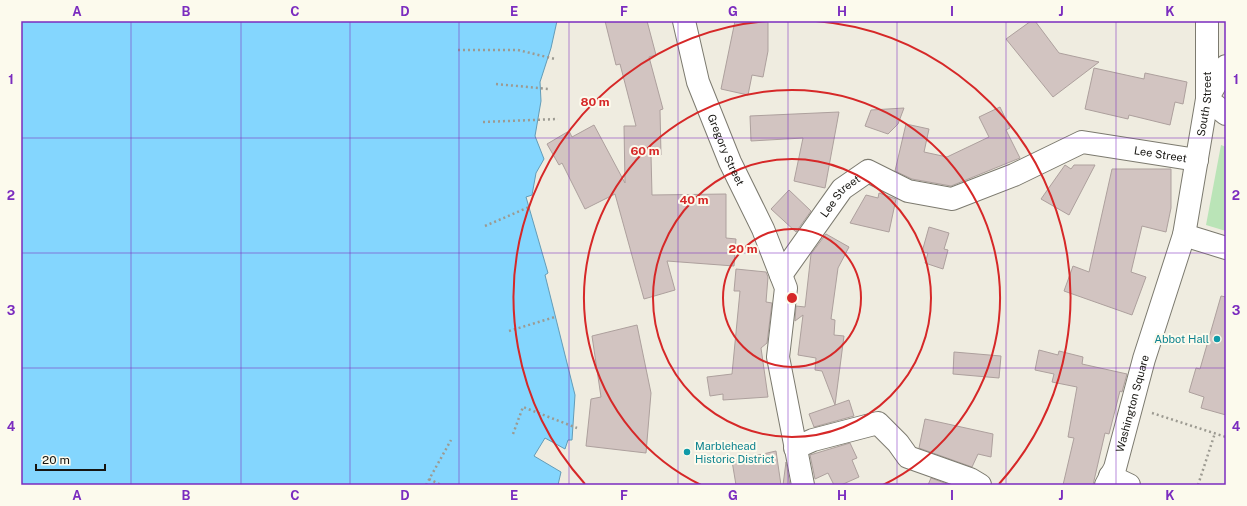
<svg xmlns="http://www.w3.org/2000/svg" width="1247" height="506" font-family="'Public Sans',sans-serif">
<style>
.green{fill:#bae4b7}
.water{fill:#84d6fe;stroke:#639cb7}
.building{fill:#d2c4c1;stroke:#ada09d}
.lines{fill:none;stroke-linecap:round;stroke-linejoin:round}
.street-casing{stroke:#7c7a6f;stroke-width:24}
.secondary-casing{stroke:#7c7a6f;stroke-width:24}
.path{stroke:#9c9a91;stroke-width:2.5;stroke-dasharray:2 3;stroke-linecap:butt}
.street{stroke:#fff;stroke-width:22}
.secondary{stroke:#fff;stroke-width:22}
.grid{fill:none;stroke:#7b2cbf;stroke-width:1;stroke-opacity:0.55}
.ring{fill:none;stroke:#d62828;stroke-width:2}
.culture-dot{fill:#0f9aa8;stroke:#fcfaed;stroke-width:1.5}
.labels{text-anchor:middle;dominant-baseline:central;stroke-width:4;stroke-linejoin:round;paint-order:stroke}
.street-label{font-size:11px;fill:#161511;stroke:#fcfaed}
.culture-label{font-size:11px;fill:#0d838f;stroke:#fcfaed;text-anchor:end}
.centre{fill:#d62828;stroke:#fcfaed;stroke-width:2}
.ring-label{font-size:12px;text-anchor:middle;font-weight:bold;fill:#d62828;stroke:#fcfaed;stroke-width:4;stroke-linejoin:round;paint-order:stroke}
.neatline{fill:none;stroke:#7b2cbf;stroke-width:1.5}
.grid-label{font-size:13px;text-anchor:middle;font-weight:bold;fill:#7b2cbf}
</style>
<rect width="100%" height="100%" fill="#efece0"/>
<path class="green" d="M 1221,145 L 1226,147 L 1226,231 L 1206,225 Z"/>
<path class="water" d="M 21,21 L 557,21 L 551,48 L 540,82 L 541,101 L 535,136 L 544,159 L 536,173 L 532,195 L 526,197 L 548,273 L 545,275 L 575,395 L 572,440 L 568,440 L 565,449 L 545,438 L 534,456 L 561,472 L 558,485 L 21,485 Z"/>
<g class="building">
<path d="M 605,21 L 647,21 L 656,55 L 649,57 L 663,109 L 660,110 L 661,155 L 651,155 L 652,195 L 726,194 L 726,238 L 736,239 L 734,266 L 667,261 L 675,290 L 644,299 L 615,194 L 585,209 L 562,163 L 559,165 L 547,144 L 569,131 L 572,137 L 594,125 L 625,183 L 624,126 L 636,126 L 620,64 L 616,65 Z"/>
<path d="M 735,21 L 768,21 L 768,51 L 763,77 L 752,75 L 748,95 L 721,89 Z"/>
<path d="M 1031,21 L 1035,21 L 1059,53 L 1099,62 L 1053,97 L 1006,39 Z"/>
<path d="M 1094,68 L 1144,79 L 1145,73 L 1187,82 L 1183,104 L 1175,102 L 1170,125 L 1129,115 L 1128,119 L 1085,109 Z"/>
<path d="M 1000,107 L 1010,128 L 1006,130 L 1020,158 L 951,186 L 912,179 L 895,171 L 906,124 L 929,129 L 924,152 L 947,157 L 989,137 L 979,117 Z"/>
<path d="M 904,108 L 898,124 L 888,134 L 865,126 L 871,110 Z"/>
<path d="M 839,112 L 825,188 L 794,181 L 803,138 L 751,141 L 750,116 Z"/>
<path d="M 1065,165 L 1071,169 L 1074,165 L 1095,165 L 1069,215 L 1041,199 Z"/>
<path d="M 1112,169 L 1171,169 L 1171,208 L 1166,232 L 1142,226 L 1131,272 L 1146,277 L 1132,315 L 1064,291 L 1073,266 L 1089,272 Z"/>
<path d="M 789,190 L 811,211 L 796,232 L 771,209 Z"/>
<path d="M 879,193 L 896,199 L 889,232 L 850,223 L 866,195 L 878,198 Z"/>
<path d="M 929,227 L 949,233 L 944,249 L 948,250 L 943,269 L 925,263 L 928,253 L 922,252 Z"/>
<path d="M 826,234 L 849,247 L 838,268 L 831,319 L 835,320 L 834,335 L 844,336 L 835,405 L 849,400 L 854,416 L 814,427 L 809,414 L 835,405 L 822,371 L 815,370 L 816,358 L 798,355 L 803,315 L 795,321 L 796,306 L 805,307 L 811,254 Z"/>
<path d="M 736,269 L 766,272 L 768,277 L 766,302 L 772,303 L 767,343 L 761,348 L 768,397 L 723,400 L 723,394 L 710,396 L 707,377 L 732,374 L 740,291 L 734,291 Z"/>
<path d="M 1221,296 L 1226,297 L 1226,415 L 1201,408 L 1204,397 L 1189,392 L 1196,368 L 1200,369 Z"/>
<path d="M 637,325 L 651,393 L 646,453 L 586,446 L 591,399 L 601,397 L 592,336 Z"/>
<path d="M 1039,350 L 1058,355 L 1059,351 L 1083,357 L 1082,364 L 1127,374 L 1122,392 L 1120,391 L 1109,434 L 1105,433 L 1093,485 L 1063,485 L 1074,438 L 1068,437 L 1077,387 L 1052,382 L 1054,374 L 1035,370 Z"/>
<path d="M 954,352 L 1001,356 L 999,378 L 953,374 Z"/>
<path d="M 925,419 L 993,434 L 991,457 L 978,454 L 972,467 L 919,448 Z"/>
<path d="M 850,443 L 857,458 L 852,460 L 859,477 L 841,485 L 834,485 L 828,473 L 815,479 L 810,455 Z"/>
<path d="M 776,451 L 781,485 L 736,485 L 732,461 Z"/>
<path d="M 786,462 L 790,485 L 783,485 Z"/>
<path d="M 931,478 L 950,485 L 928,485 Z"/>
</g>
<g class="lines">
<defs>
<g id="street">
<path d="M 1226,66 L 1207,99 L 1226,114"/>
<path d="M 1184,235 L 1226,248"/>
<path id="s1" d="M 781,275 L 842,189 L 868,171 L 908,191 L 952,199 L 1014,175 L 1082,142 L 1197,160"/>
<path d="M 795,448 L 813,440 L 878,423 L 898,443 L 908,457 L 970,479 L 980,485"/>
<path d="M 1110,476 L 1129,485"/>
<path id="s2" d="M 1106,485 L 1115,468 L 1144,359 L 1184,235 L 1207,99 L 1207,21"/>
</g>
<g id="secondary">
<path id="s3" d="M 684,21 L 698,82 L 730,162 L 763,229 L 786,288 L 778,357 L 803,485"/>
</g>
</defs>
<use href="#street" class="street-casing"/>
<use href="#secondary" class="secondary-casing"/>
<g class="path">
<path d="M 458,50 L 518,50 L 555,59"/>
<path d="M 496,84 L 549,89"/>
<path d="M 483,122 L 558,119"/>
<path d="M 485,226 L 529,207"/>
<path d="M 509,331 L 555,317"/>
<path d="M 1152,413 L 1226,437"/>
<path d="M 513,434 L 523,407 L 577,428"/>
<path d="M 429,479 L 441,485"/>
<path d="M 426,485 L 451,440"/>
<path d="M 1198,485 L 1215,433"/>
</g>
<use href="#street" class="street"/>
<use href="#secondary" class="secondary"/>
</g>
<path class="grid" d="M 131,21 L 131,485M 241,21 L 241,485M 350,21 L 350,485M 459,21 L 459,485M 569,21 L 569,485M 678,21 L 678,485M 788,21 L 788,485M 897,21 L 897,485M 1006,21 L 1006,485M 1116,21 L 1116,485M 21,138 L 1226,138M 21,253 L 1226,253M 21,368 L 1226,368"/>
<g class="ring">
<circle cx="792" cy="298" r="69"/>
<circle cx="792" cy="298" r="139"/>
<path d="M701 485A208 208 0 1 1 883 485"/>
<path d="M585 484A278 278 0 0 1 768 21M816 21A278 278 0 0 1 999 484"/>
</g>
<g class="culture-dot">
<circle cx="1217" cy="339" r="4"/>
<circle cx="687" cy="452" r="4"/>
</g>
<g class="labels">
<g class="street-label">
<text stroke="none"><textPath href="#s2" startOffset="395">South Street</textPath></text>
<text stroke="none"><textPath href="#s3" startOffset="136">Gregory Street</textPath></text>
<text stroke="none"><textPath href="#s1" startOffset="448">Lee Street</textPath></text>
<text stroke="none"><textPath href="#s1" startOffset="99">Lee Street</textPath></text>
<text stroke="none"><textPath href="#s2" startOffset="86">Washington Square</textPath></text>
</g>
<g class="culture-label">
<text x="1209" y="339">Abbot Hall</text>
<text x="695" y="446" text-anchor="start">Marblehead<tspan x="695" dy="13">Historic District</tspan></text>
</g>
</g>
<circle cx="792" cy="298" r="6" class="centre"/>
<g class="ring-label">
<text x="595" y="106">80 m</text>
<text x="645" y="155">60 m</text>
<text x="694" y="204">40 m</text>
<text x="743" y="253">20 m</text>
</g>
<rect width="1247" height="506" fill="none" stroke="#fcfaed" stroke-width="44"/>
<path d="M36 464v6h69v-6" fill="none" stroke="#161511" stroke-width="2"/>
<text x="42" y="464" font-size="12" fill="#161511" stroke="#fcfaed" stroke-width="3" paint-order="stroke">20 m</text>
<rect x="22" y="22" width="1203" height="462" class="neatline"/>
<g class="grid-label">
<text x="77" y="16">A</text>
<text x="186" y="16">B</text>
<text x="295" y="16">C</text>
<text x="405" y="16">D</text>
<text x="514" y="16">E</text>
<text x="624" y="16">F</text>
<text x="733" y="16">G</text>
<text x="842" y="16">H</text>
<text x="952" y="16">I</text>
<text x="1061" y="16">J</text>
<text x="1170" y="16">K</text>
<text x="11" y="84">1</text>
<text x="1236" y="84">1</text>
<text x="11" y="200">2</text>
<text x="1236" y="200">2</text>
<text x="11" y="315">3</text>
<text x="1236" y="315">3</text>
<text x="11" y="431">4</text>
<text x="1236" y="431">4</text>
<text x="77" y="500">A</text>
<text x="186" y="500">B</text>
<text x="295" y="500">C</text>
<text x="405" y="500">D</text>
<text x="514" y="500">E</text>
<text x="624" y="500">F</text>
<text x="733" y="500">G</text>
<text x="842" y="500">H</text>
<text x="952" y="500">I</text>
<text x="1061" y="500">J</text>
<text x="1170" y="500">K</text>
</g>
</svg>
